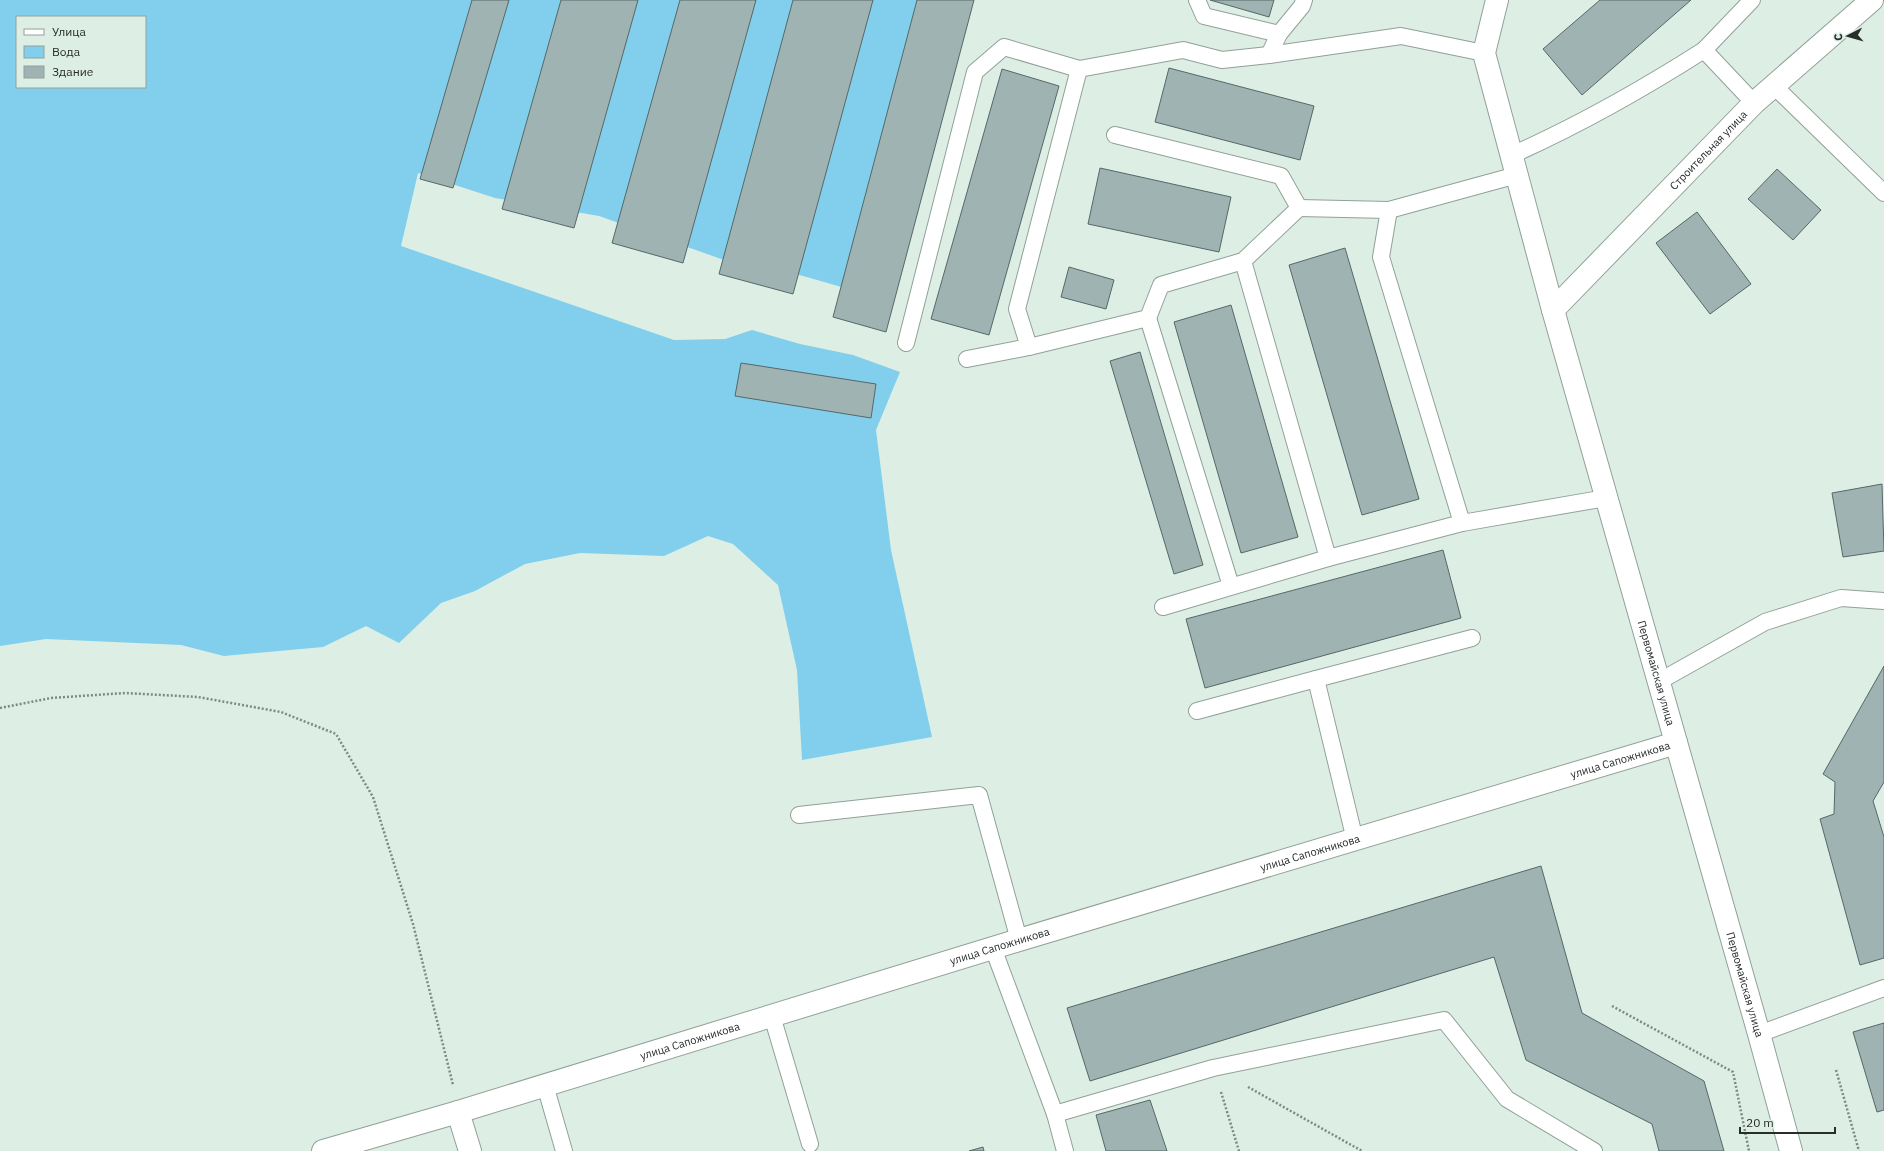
<svg xmlns="http://www.w3.org/2000/svg" width="1884" height="1151" font-family="'IBM Plex Sans',sans-serif">
<style>
.water{fill:#81cfec;fill-rule:evenodd}
.building{fill:#9fb3b2;stroke:#566867}
.lines{fill:none;stroke-linecap:round;stroke-linejoin:round}
.service-casing{stroke:#91a199;stroke-width:18}
.minor-casing{stroke:#91a199;stroke-width:24}
.path{stroke:#7e8983;stroke-width:2.5;stroke-dasharray:2 2;stroke-linecap:butt}
.service{stroke:#fff;stroke-width:16}
.minor{stroke:#fff;stroke-width:22}
.labels{text-anchor:middle;dominant-baseline:central;stroke-width:3;stroke-linejoin:round;paint-order:stroke}
.street-label{font-size:11px;fill:#272d2a;stroke:#ddeee4}
</style>
<rect width="100%" height="100%" fill="#ddeee4"/>
<path class="water" d="M 0,0 L 933,0 L 845,288 L 740,258 L 727,261 L 599,216 L 495,198 L 418,173 L 401,246 L 674,340 L 725,339 L 752,330 L 800,344 L 853,355 L 900,372 L 876,430 L 891,550 L 932,737 L 802,760 L 797,670 L 778,585 L 733,544 L 708,536 L 664,556 L 580,553 L 525,564 L 475,591 L 441,603 L 399,643 L 366,626 L 323,647 L 224,656 L 181,645 L 46,639 L 0,646 ZM 17,17 L 145,17 L 145,87 L 17,87 Z"/>
<g class="building">
<path d="M 472,0 L 509,0 L 453,188 L 420,179 Z"/>
<path d="M 561,0 L 638,0 L 574,228 L 502,209 Z"/>
<path d="M 680,0 L 756,0 L 683,263 L 612,243 Z"/>
<path d="M 793,0 L 873,0 L 793,294 L 719,274 Z"/>
<path d="M 917,0 L 974,0 L 886,332 L 833,317 Z"/>
<path d="M 1210,0 L 1274,0 L 1269,17 Z"/>
<path d="M 1600,0 L 1691,0 L 1582,95 L 1543,49 Z"/>
<path d="M 1169,68 L 1314,106 L 1300,160 L 1155,122 Z"/>
<path d="M 1002,69 L 1059,86 L 989,335 L 931,319 Z"/>
<path d="M 1100,168 L 1231,197 L 1219,252 L 1088,224 Z"/>
<path d="M 1777,169 L 1821,210 L 1793,240 L 1748,199 Z"/>
<path d="M 1697,212 L 1751,284 L 1710,314 L 1656,243 Z"/>
<path d="M 1345,248 L 1419,499 L 1362,515 L 1289,265 Z"/>
<path d="M 1069,267 L 1114,280 L 1106,309 L 1061,297 Z"/>
<path d="M 1231,305 L 1298,537 L 1241,553 L 1174,322 Z"/>
<path d="M 1140,352 L 1203,565 L 1174,574 L 1110,361 Z"/>
<path d="M 741,363 L 876,384 L 871,418 L 735,396 Z"/>
<path d="M 1882,484 L 1884,551 L 1843,557 L 1832,493 Z"/>
<path d="M 1443,550 L 1461,618 L 1205,688 L 1186,619 Z"/>
<path d="M 1884,666 L 1884,782 L 1873,801 L 1884,837 L 1884,958 L 1860,965 L 1820,819 L 1834,814 L 1835,782 L 1823,774 Z"/>
<path d="M 1541,866 L 1582,1013 L 1704,1081 L 1724,1151 L 1659,1151 L 1652,1124 L 1526,1060 L 1494,957 L 1090,1081 L 1067,1008 Z"/>
<path d="M 1884,1023 L 1884,1110 L 1877,1112 L 1853,1032 Z"/>
<path d="M 1150,1100 L 1167,1151 L 1106,1151 L 1096,1115 Z"/>
<path d="M 983,1147 L 984,1151 L 969,1151 Z"/>
</g>
<g class="lines">
<defs>
<g id="service">
<path d="M 1197,0 L 1204,16 L 1279,34 L 1302,6 L 1304,0"/>
<path d="M 1279,34 L 1269,55 L 1401,36 L 1484,53"/>
<path d="M 1704,50 L 1752,0"/>
<path d="M 1774,86 L 1884,193"/>
<path d="M 1512,155 C 1579,125 1643,89 1704,50 L 1754,103"/>
<path d="M 1299,208 L 1389,210 L 1517,175"/>
<path d="M 1389,210 L 1381,257 L 1462,523 L 1606,498"/>
<path d="M 1243,261 L 1328,558 L 1462,523"/>
<path d="M 1148,318 L 1231,586"/>
<path d="M 906,343 L 975,72 L 1004,47 L 1079,69 L 1183,50 L 1222,60 L 1269,55"/>
<path d="M 1029,347 L 1148,318 L 1161,285 L 1243,261 L 1299,208 L 1281,176 L 1115,135"/>
<path d="M 967,359 L 1029,347 L 1017,309 L 1079,69"/>
<path d="M 1163,607 L 1328,558"/>
<path d="M 1316,679 L 1472,638"/>
<path d="M 1658,682 L 1765,622 L 1841,598 L 1884,601"/>
<path d="M 1197,711 L 1316,679 L 1355,840"/>
<path d="M 799,815 L 979,795 L 1019,940"/>
<path d="M 993,948 L 1055,1114 L 1065,1151"/>
<path d="M 772,1016 L 810,1144"/>
<path d="M 1759,1034 L 1884,988"/>
<path d="M 545,1085 L 564,1151"/>
<path d="M 1055,1114 L 1213,1068 L 1444,1020 L 1507,1099 L 1594,1151"/>
</g>
<g id="minor">
<path id="s1" d="M 1497,0 L 1484,53 L 1553,310 L 1759,1034 L 1791,1151"/>
<path id="s2" d="M 1553,310 L 1754,103 L 1872,0"/>
<path d="M 458,1112 L 470,1151"/>
<path id="s3" d="M 323,1151 L 458,1112 L 1019,940 L 1676,743"/>
</g>
</defs>
<use href="#service" class="service-casing"/>
<use href="#minor" class="minor-casing"/>
<g class="path">
<path d="M 0,708 L 51,698 L 125,693 L 198,697 L 281,712 L 336,734 L 373,797 L 413,924 L 453,1085"/>
<path d="M 1612,1006 L 1733,1072 L 1749,1151"/>
<path d="M 1836,1070 L 1859,1151"/>
<path d="M 1248,1087 L 1362,1151"/>
<path d="M 1221,1092 L 1239,1151"/>
</g>
<use href="#service" class="service"/>
<use href="#minor" class="minor"/>
</g>
<g class="labels">
<g class="street-label">
<text stroke="none"><textPath href="#s2" startOffset="223">Строительная улица</textPath></text>
<text stroke="none"><textPath href="#s1" startOffset="698">Первомайская улица</textPath></text>
<text stroke="none"><textPath href="#s3" startOffset="1355">улица Сапожникова</textPath></text>
<text stroke="none"><textPath href="#s3" startOffset="1031">улица Сапожникова</textPath></text>
<text stroke="none"><textPath href="#s3" startOffset="707">улица Сапожникова</textPath></text>
<text stroke="none"><textPath href="#s1" startOffset="1022">Первомайская улица</textPath></text>
<text stroke="none"><textPath href="#s3" startOffset="383">улица Сапожникова</textPath></text>
</g>
</g>
<rect x="16" y="16" width="130" height="72" fill="#ddeee4" stroke="#94a19a"/>
<rect x="24" y="29" width="20" height="6" fill="#ffffff" stroke="#94a19a"/>
<text x="52" y="36" font-size="12" fill="#272d2a">Улица</text>
<rect x="24" y="46" width="20" height="12" fill="#81cfec" stroke="#94a19a"/>
<text x="52" y="56" font-size="12" fill="#272d2a">Вода</text>
<rect x="24" y="66" width="20" height="12" fill="#9fb3b2" stroke="#94a19a"/>
<text x="52" y="76" font-size="12" fill="#272d2a">Здание</text>
<g transform="translate(1848 36) rotate(264)" stroke="#ddeee4" stroke-width="3" paint-order="stroke">
<path d="M0-3L7 15L0 10L-7 15Z" fill="#272d2a"/>
<text y="-6" font-size="11" font-weight="bold" text-anchor="middle" fill="#272d2a">С</text>
</g>
<path d="M1740 1127v6h95v-6" fill="none" stroke="#272d2a" stroke-width="2"/>
<text x="1746" y="1127" font-size="12" fill="#272d2a" stroke="#ddeee4" stroke-width="3" paint-order="stroke">20 m</text>
</svg>
